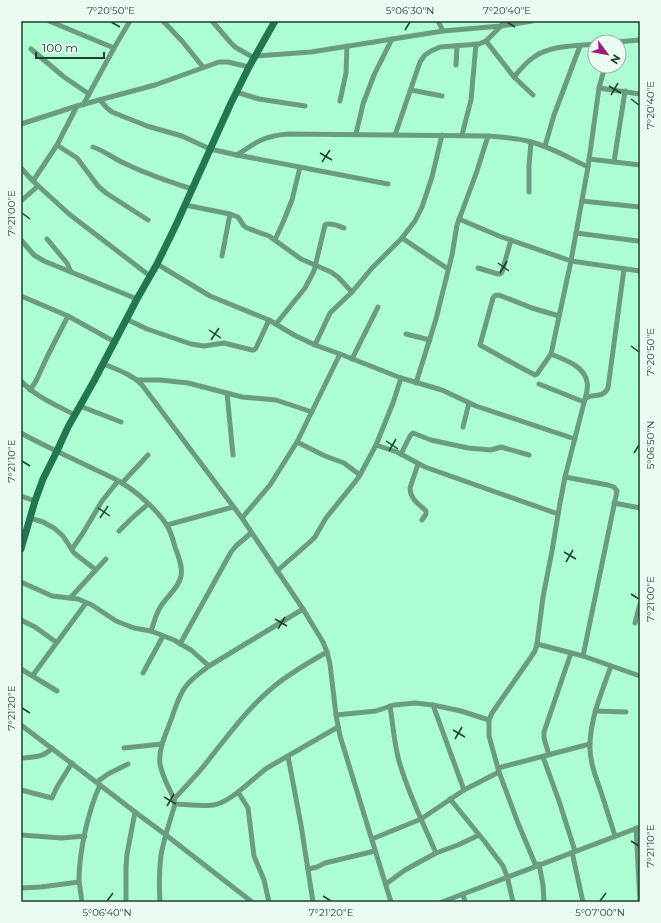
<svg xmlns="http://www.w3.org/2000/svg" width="661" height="923" font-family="Montserrat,sans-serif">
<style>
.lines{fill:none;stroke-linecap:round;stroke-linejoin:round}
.street{stroke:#6b9c81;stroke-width:5}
.secondary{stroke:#227651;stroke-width:7}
.ticks{fill:none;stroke:#1f402f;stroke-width:1.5}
.neatline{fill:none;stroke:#1f402f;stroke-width:1.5}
.ticks-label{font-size:10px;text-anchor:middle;fill:#1f402f}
</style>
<rect width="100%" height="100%" fill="#adfed2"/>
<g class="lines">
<g class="street">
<path d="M 49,21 L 114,48"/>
<path d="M 163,21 L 182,41 L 203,67"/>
<path d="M 212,21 L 231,43 L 235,47 L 254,58"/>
<path d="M 438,21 L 443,31"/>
<path d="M 486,41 L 514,77 L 533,95"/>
<path d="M 616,42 L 640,40"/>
<path d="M 31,49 L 64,77 L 89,94"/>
<path d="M 256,56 L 311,52 L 443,31 L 501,26 L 532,21"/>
<path d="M 456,65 L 457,46"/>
<path d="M 514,77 C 520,70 526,62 534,57 C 551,45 575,46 595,44"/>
<path d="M 599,88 L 640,94"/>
<path d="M 411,90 L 442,96"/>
<path d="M 236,92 L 259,99 L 305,106"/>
<path d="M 100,100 L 107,108 L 112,112 L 147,126 L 182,136 L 210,149 L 237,155 L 388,184"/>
<path d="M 340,101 L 346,73 L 347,46"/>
<path d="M 83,105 L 114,48 L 130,21"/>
<path d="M 21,124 L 77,106 L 155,85 L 219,62 L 228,62 L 249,67"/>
<path d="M 356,134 L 363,104 L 374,75 L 392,39"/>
<path d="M 395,135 L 420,62 L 425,55 L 431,51 L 440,47 L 479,44 L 486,41 L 501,26 L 504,21"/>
<path d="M 462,135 L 471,100 L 476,44"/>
<path d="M 57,145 L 77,158 L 98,186 L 106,193 L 148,220"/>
<path d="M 545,146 L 554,115 L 580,46"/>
<path d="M 93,147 C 105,151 114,159 126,164 C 147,174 170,182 192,189"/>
<path d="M 237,155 C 256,142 264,136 288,134 L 488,136 C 502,137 517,138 531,142 C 551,147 569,158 588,167"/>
<path d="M 589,159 L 640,165"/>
<path d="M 614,162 L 625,91"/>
<path d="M 21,168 L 33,181 L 69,214 L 150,276"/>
<path d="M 33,181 L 57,145 L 77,106"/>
<path d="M 529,192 L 529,166 L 531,142"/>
<path d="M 21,201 L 38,186"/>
<path d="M 582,201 L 640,207"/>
<path d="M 185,205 L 230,214 L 238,217 L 244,226 L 247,228 L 269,236 L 301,259 L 331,272 L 338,277 L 352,292"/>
<path d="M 459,219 L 499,236 L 571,261 L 640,271"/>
<path d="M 576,233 L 638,241"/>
<path d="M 402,238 L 448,269"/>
<path d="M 47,239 L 67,263 L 71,272"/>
<path d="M 21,240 L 34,255 L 44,261 L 137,299"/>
<path d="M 275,240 L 284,220 L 292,200 L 300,167"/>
<path d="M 222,256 L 230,214"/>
<path d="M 157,264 L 210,296 L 269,320 L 294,335 L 315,345 L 340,354 L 401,378 L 442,390 L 476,406 L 575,439"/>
<path d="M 478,268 L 498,274 L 500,274 L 502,272 L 511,240"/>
<path d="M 21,296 L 68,316 L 115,342"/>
<path d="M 559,316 L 532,308 L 499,295 C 496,295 495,295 493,298 L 480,345 L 518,366 L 535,375 L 537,374 L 551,354 L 571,261 L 588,167 L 599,88 L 605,66"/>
<path d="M 126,319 L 147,329 L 191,344 L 204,346 L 224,343 L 252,350 L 254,350 L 256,348 L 269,320"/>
<path d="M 276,324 L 305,288 L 314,271 L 325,225 C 330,222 339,226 344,228"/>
<path d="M 406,334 L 430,340"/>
<path d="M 315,345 L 330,313 L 352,292 L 372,268 L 402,238 L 415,221 L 422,207 L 432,177 L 442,135"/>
<path d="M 352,359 L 378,307"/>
<path d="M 104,364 C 117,370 132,374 142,385 L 242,518 L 303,609 L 323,642 L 327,652 L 330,664 L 336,715 L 340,736 L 391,902"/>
<path d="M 137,380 L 160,380 L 188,383 L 242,397 L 276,400 L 312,412"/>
<path d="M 21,381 C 36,397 56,405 75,415"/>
<path d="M 416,383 L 436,319 L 452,255 L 457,225 L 477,171 L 488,136"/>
<path d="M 539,384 L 584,402"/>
<path d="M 30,390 L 36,381 L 48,355 L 68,316"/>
<path d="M 227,393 L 233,455"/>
<path d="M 586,398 C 595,393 602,399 608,388 L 624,269"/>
<path d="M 80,406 L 121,422"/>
<path d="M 463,427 L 469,403"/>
<path d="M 21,433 C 44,446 68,456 92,468 C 102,473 112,477 122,483 C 137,492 157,510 166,524 C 171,531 173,539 175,547 C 178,556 183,566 181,576 C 179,588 167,596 161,606 C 156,613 154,623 151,631"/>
<path d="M 297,442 L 325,456 L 344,463 L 360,475"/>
<path d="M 376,445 L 397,452 L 425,467 L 558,514"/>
<path d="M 401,454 L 410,436 L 413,433 L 431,440 L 468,448 L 491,450 L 501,447 L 529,455"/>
<path d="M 418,464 L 410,488 C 410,499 419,504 426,511 L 426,514 L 422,520"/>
<path d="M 565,477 L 608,485 L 614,487 L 617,491 L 583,656"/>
<path d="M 122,483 L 148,455"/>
<path d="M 21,496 L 35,501"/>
<path d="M 614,503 L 640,508"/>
<path d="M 30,518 L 43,522 L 54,528 L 63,536 L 74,553 L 96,570"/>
<path d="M 242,518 L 270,485 L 297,442 L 340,354"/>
<path d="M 167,525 L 233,507"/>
<path d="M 119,531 L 131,519 L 148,504"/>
<path d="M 72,549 L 83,533 L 102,501 L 118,481"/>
<path d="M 277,571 L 311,541 L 315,537 L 326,518 L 355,482 L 360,475 L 376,445 L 393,403 L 401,378"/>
<path d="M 21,582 L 52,596 L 78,599 L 92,605 L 116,621 L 134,628 L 151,631 L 174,640 L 191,650 L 209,666"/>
<path d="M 70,598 L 106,559"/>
<path d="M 21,620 L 35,627 L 56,642"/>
<path d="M 635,623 L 640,604"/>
<path d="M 180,644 L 231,552 L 236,546 L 251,533"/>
<path d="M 537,644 L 583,656 L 640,676"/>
<path d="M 611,666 C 602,691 591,717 590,743 C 589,759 595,775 600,789 C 605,804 610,820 615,836"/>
<path d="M 21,669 L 57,691"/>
<path d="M 143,673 L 163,636"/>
<path d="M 33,675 L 86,603"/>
<path d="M 433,705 L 464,790"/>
<path d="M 390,706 C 393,725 394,743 399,761 C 408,793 423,823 436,853"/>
<path d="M 595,711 L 626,712"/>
<path d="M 336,715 L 376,711 L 394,705 L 415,703 L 433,705 L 461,711 L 489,720"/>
<path d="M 21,725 L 100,785 L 135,812 L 166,835 L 252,902"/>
<path d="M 124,748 L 162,744"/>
<path d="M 549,755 L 544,738 L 544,732 L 571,653"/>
<path d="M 288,756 L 301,825 L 313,902"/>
<path d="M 543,757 L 559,801 L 575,851"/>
<path d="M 24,758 C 36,757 44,757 52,748"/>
<path d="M 498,768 L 590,744"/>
<path d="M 97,782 L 108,774 L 128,764"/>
<path d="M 21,790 L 52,798 L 57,787 L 72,763"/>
<path d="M 238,792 L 248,808 L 254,856 L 264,880 L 269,902"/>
<path d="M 174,799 C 185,787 197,775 207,762 C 227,737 246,710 271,689 C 288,674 308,663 327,652"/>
<path d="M 450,799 L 485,842 L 503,866 L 507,876 L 513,902"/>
<path d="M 175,804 C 186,804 202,807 213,805 C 230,803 252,779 267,768 L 338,727"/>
<path d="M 636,828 L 640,902"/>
<path d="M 21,835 L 62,838 L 85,836"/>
<path d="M 372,839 L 421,819 L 464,790 L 499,772"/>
<path d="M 572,852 L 583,902"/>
<path d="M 539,864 L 543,885 L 544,902"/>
<path d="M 536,866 L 518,823 L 499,772 L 489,736 L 489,720 L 492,713 L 531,657 L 535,651 L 537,644 L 543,597 L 552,551 L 560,503 L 565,477 L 587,391 C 587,388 588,384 587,382 C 584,365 564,360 551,354"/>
<path d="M 308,869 L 317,867 L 325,863 L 375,851"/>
<path d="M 386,884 L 405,870 L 436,853 L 458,845 L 479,835"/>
<path d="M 21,888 L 41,887 L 79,882"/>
<path d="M 463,894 L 465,902"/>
<path d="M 82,902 C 81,895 80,888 79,881 C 79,852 88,811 100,785"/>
<path d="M 126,902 L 126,867 L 127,854 L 135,812"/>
<path d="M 160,902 C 159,886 159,871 161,855 C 164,838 170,821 175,804 L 174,799 C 169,788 162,776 160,764 C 158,748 167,732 172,717 C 176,706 179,695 186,686 C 192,678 201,672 209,666 L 303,609"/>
<path d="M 442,902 L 640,827"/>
</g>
<path class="secondary" d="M 21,549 L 35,501 L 43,479 L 57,451 L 68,427 L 94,381 L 137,299 L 157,264 L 176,225 L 231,103 L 249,67 L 275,21"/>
</g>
<path class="ticks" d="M 111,22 L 120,27M 507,22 L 515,27M 405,30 L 410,22M 609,86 L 621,93M 611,95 L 618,83M 631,99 L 639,105M 320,153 L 332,160M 322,162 L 330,150M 22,213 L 30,219M 498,263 L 509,271M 500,273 L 507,261M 209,330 L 221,338M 211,340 L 219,328M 631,346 L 639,352M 386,441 L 398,449M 389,451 L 396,439M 634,453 L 639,445M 22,461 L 30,466M 98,508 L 110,516M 100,518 L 108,506M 564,552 L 576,559M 566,562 L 573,550M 631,594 L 639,599M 275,619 L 287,626M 278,629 L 285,617M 22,708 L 30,713M 453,730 L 465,737M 455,739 L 462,727M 164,797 L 176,804M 167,806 L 174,794M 631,841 L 639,846M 323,896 L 331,901M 107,901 L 113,893M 600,901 L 606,893"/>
<rect width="661" height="923" fill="none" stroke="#ecfbf2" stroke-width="44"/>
<g transform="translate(607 54) rotate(122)"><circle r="19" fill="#ecfbf2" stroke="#9ab0a4"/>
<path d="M0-3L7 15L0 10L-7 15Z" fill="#961e79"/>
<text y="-6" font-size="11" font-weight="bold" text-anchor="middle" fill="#1f402f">N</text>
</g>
<path d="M36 52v6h68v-6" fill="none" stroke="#1f402f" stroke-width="2"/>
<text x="42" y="52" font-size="12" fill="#1f402f" stroke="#ecfbf2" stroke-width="3" paint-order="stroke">100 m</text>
<rect x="22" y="22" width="617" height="879" class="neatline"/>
<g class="ticks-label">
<text x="111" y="14">7°20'50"E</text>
<text x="410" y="14">5°06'30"N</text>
<text x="507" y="14">7°20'40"E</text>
<text transform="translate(650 105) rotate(-90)" y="4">7°20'40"E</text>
<text transform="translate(11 213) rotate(-90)" y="4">7°21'00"E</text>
<text transform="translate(650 352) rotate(-90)" y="4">7°20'50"E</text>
<text transform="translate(650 445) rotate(-90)" y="4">5°06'50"N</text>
<text transform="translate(11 461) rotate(-90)" y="4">7°21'10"E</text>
<text transform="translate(650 599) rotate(-90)" y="4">7°21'00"E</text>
<text transform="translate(11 708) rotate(-90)" y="4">7°21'20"E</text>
<text transform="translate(650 846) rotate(-90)" y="4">7°21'10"E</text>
<text x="107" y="916">5°06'40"N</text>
<text x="331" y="916">7°21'20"E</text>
<text x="600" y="916">5°07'00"N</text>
</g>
</svg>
